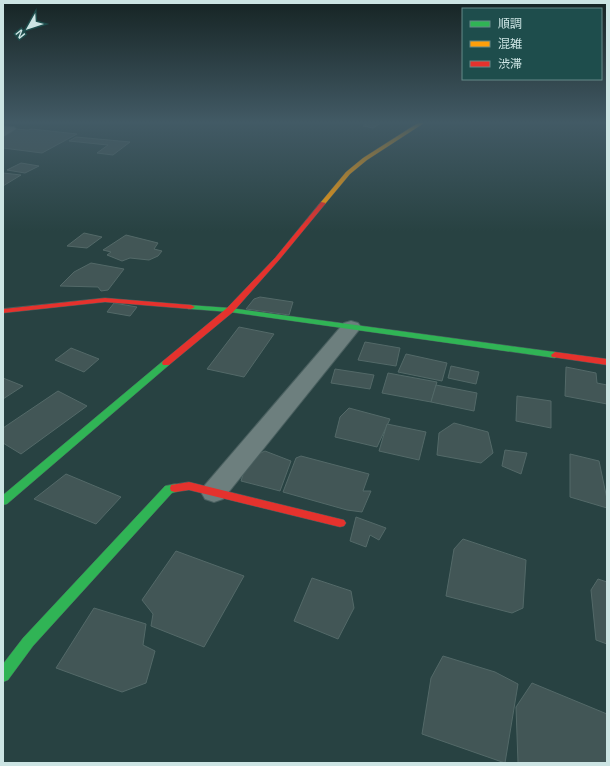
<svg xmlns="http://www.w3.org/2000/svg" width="610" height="766" font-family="Helvetica,'Noto Sans JP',sans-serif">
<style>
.building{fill:#425656;stroke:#536968}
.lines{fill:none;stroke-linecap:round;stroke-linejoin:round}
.street-casing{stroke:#495f5f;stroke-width:2}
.fast-casing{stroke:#495f5f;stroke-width:1}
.slow-casing{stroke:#495f5f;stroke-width:1}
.jam-casing{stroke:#495f5f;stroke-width:1}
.street{fill:#6d7f7e;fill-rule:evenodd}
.fast{fill:#30b455;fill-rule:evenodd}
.slow{fill:#ff9f0a;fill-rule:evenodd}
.jam{fill:#e5322d;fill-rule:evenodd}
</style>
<rect width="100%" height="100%" fill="#284242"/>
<g class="building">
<path d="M 368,123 L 381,123 L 373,128 L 363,126 Z"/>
<path d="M 16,129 L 28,130 L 31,129 L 77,134 L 42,153 L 3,148 L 3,136 Z"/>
<path d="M 76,137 L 130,142 L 113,155 L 97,153 L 108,145 L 69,141 Z"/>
<path d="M 21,163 L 39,166 L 25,173 L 7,170 Z"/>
<path d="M 3,173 L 21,175 L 3,186 Z"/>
<path d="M 84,233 L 102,237 L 87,248 L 67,246 Z"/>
<path d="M 126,235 L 158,243 L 154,249 L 162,251 L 158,256 L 149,260 L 130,258 L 122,261 L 107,255 L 111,252 L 103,250 Z"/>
<path d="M 91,263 L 124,269 L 108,290 L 101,291 L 98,287 L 60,286 L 74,272 Z"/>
<path d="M 260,297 L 293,302 L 289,315 L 246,309 L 254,299 Z"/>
<path d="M 114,303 L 137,307 L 130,316 L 107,312 Z"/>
<path d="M 239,327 L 274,334 L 244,377 L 207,369 Z"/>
<path d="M 365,342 L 400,348 L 396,366 L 358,360 Z"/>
<path d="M 71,348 L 99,359 L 84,372 L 55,360 Z"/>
<path d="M 406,354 L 447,363 L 442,381 L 398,372 Z"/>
<path d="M 451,366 L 479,372 L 476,384 L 448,378 Z"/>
<path d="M 566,367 L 596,373 L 597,383 L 607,385 L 607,404 L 565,396 Z"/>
<path d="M 335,369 L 374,375 L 370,389 L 331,383 Z"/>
<path d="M 388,373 L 437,382 L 431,402 L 382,393 Z"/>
<path d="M 3,378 L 23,386 L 3,399 Z"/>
<path d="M 436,385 L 477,393 L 474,411 L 431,402 Z"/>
<path d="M 58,391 L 87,406 L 21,454 L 3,443 L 3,428 Z"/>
<path d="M 517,396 L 551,401 L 551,428 L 516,421 Z"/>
<path d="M 349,408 L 390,419 L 377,447 L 335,437 L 340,417 Z"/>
<path d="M 454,423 L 488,432 L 493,453 L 481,463 L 437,455 L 439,433 Z"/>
<path d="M 387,424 L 426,432 L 419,460 L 379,451 Z"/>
<path d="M 505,450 L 527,453 L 521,474 L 502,466 Z"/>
<path d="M 265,451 L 291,461 L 280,491 L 241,481 L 248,459 Z"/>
<path d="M 570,454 L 599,461 L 607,499 L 607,508 L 570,497 Z"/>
<path d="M 301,456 L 369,474 L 363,491 L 371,491 L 362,512 L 347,510 L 283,492 L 296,458 Z"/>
<path d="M 66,474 L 121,497 L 96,524 L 34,499 Z"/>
<path d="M 356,517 L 386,528 L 379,540 L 370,535 L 366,547 L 350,541 Z"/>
<path d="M 463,539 L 526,560 L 523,608 L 512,613 L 446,596 L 454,549 Z"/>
<path d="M 176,551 L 244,576 L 204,647 L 151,626 L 153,614 L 142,600 Z"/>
<path d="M 312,578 L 351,591 L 354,608 L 338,639 L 294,621 Z"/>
<path d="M 598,579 L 607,582 L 607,644 L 596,640 L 591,590 Z"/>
<path d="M 94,608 L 146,624 L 143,645 L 155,651 L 146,683 L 122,692 L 56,668 Z"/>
<path d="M 443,656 L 495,672 L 518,684 L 505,763 L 422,734 L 431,678 Z"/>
<path d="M 532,683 L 607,714 L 607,763 L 518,763 L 516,707 Z"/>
</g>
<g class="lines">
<defs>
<g id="street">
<path d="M 3,126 L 14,127 L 16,129 L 3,137 Z"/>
<path d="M 351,321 L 358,323 L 361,327 L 358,331 L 223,499 L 214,502 L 205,499 L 201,492 L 205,485 L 344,323 Z"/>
</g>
<g id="fast">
<path d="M 188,305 L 230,308 L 555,352 L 559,355 L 555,358 L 230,312 L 191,309 L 188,309 L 187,307 Z"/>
<path d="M 166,360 L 169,361 L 170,363 L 169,365 L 7,504 L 3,505 L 3,495 L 163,361 Z"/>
<path d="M 175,484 L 179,485 L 180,488 L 179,491 L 172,493 L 33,646 L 8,680 L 3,682 L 3,664 L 23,638 L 165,486 Z"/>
</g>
<path id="slow" d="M 418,123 L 424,123 L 367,160 L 350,174 L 325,204 L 321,204 L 321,202 L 346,172 L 363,158 Z"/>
<g id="jam">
<path d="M 321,202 L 326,203 L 279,260 L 233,312 L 169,365 L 163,365 L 162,363 L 163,361 L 227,308 L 275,258 Z"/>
<path d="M 105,298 L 191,305 L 195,307 L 191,309 L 105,302 L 3,313 L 3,309 Z"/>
<path d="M 555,352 L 607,359 L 607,365 L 552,357 L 551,355 Z"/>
<path d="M 189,482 L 340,519 L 344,520 L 346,523 L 344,526 L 340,527 L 189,490 L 175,492 L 171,491 L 170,488 L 171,485 Z"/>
</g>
</defs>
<use href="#street" class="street-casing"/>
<use href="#fast" class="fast-casing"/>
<use href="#slow" class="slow-casing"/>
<use href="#jam" class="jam-casing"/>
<use href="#street" class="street"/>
<use href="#fast" class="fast"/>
<use href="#slow" class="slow"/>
<use href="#jam" class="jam"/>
</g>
<linearGradient id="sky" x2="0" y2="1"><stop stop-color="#162424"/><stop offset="0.53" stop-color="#425a65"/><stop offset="1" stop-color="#425a65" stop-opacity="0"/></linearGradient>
<rect width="610" height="231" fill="url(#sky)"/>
<rect width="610" height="766" fill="none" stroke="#cce4e3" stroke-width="8"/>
<rect x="462" y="8" width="140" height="72" fill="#1e4d4c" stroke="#648988"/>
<rect x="470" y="21" width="20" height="6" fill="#30b455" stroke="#648988"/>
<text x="498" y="28" font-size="12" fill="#cce4e3">順調</text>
<rect x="470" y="41" width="20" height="6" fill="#ff9f0a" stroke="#648988"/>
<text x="498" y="48" font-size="12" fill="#cce4e3">混雑</text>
<rect x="470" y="61" width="20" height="6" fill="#e5322d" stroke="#648988"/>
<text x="498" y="68" font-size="12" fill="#cce4e3">渋滞</text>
<g transform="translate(28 28) rotate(231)" stroke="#1e4d4c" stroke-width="3" paint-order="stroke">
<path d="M0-3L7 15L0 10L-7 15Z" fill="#cce4e3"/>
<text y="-6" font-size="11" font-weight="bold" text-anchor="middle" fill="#cce4e3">N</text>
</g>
</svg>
